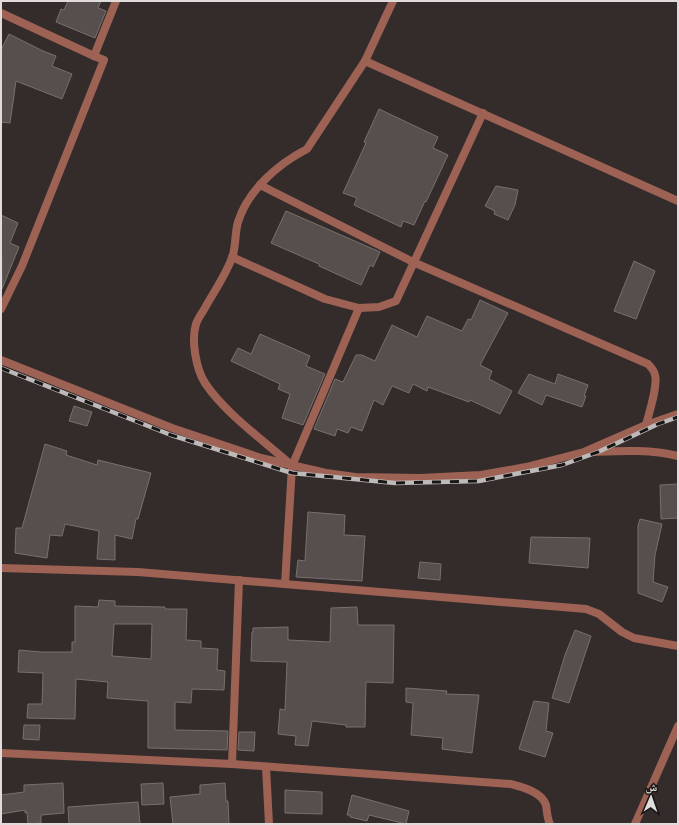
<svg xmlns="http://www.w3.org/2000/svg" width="679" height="825" font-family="'Source Serif 4','Noto Naskh Arabic',serif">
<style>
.building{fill:#564f4d;stroke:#77706e;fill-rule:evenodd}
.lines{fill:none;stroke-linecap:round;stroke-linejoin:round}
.minor{stroke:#9e6254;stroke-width:8}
.rail-casing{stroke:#bebab9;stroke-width:4.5}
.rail{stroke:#181515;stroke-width:3;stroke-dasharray:9;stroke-linecap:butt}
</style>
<rect width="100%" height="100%" fill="#332c2b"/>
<g class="building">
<path d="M 68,1 L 101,1 L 98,8 L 106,11 L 95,38 L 56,22 L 61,9 L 64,10 Z"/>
<path d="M 9,34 L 43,51 L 56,56 L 52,66 L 72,74 L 62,99 L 16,81 L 10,123 L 1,122 L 1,50 Z"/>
<path d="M 379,109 L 438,137 L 433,148 L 448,155 L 426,202 L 425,201 L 414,225 L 403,221 L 401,227 L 354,205 L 357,198 L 343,193 L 366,143 L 364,142 Z"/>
<path d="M 496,186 L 518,190 L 515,205 L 508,220 L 494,214 L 495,211 L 485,206 Z"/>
<path d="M 286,211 L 380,252 L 373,267 L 370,265 L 361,285 L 319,266 L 319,264 L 271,243 Z"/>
<path d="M 1,215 L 18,223 L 10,243 L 19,247 L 2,289 Z"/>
<path d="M 634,261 L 655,271 L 636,319 L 614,311 Z"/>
<path d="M 480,300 L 508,313 L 480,365 L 492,371 L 489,379 L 512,391 L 500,414 L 470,400 L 469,402 L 428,387 L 427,391 L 413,384 L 409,393 L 392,386 L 383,405 L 374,400 L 362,431 L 351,427 L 348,433 L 337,429 L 335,436 L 314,429 L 335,379 L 343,382 L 356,355 L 362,355 L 375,361 L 392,325 L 417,337 L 427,316 L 462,331 L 468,319 L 471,320 Z"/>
<path d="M 260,334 L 310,356 L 306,366 L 325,374 L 303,425 L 282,418 L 290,394 L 278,389 L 280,384 L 231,361 L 238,348 L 251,354 Z"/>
<path d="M 529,374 L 555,384 L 558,374 L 588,385 L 584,396 L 586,396 L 582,407 L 546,395 L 542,405 L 518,393 Z"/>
<path d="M 74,406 L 92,412 L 87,426 L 69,421 Z"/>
<path d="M 45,444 L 67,451 L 66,455 L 97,465 L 98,460 L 151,473 L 138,519 L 136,519 L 132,539 L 115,535 L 115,560 L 97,559 L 99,531 L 65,524 L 62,536 L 50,535 L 47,558 L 15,553 L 16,528 L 22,528 Z"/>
<path d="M 678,484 L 678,518 L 661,519 L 660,485 Z"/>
<path d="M 308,512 L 345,515 L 344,535 L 365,536 L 362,581 L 296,577 L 298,560 L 305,561 Z"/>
<path d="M 640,519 L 662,524 L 655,555 L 653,582 L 668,587 L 662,602 L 638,593 L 638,526 Z"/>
<path d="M 531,537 L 590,538 L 588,568 L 529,563 Z"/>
<path d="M 420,562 L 441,564 L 440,580 L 418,578 Z"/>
<path d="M 99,600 L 115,601 L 115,606 L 165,607 L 165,609 L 187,609 L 186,640 L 201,641 L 201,648 L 218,649 L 217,670 L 225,671 L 224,690 L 192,689 L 191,703 L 175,702 L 175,730 L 228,731 L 227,750 L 148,748 L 148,701 L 107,698 L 108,682 L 76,679 L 75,719 L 27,718 L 28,704 L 42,704 L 43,673 L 18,672 L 19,650 L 41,652 L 72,652 L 72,642 L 75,642 L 75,606 L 98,607 ZM 114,624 L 152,624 L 151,659 L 112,656 Z"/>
<path d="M 357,607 L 358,625 L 394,625 L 393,683 L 366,682 L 365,727 L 346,727 L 346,725 L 312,721 L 308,746 L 295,745 L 296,736 L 278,734 L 280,709 L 285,710 L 287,662 L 251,661 L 252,632 L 253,632 L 253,628 L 288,627 L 288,640 L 330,642 L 331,608 Z"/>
<path d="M 575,630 L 591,636 L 569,703 L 552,698 L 565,655 Z"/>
<path d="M 406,688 L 447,691 L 446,694 L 479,695 L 472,753 L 442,749 L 443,738 L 411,735 L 413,703 L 406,702 Z"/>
<path d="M 534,701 L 549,703 L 546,731 L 553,733 L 545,757 L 519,749 Z"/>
<path d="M 24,725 L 40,725 L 39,740 L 23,739 Z"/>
<path d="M 239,732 L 255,732 L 254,751 L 238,750 Z"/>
<path d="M 63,783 L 64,813 L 41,815 L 41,823 L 31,824 L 28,824 L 27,812 L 25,813 L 25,810 L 1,814 L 1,795 L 24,792 L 24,785 Z"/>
<path d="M 163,783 L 164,804 L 142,805 L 141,784 Z"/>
<path d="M 225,783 L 226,801 L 228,801 L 229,824 L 173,824 L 170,797 L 200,794 L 200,785 Z"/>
<path d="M 285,790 L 322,792 L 322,814 L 285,813 Z"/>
<path d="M 352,795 L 409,811 L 406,824 L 369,815 L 367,821 L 350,817 L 350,815 L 347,815 Z"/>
<path d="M 138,802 L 140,824 L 69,824 L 68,807 Z"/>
</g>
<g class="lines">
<g class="minor">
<path d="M 393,1 L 365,61 L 678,201"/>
<path d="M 1,13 L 94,56"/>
<path d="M 260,185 L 413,262 L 648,364 C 651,367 654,370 655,375 C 658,386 649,413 646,425"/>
<path d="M 232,257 L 325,299 L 359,308 L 379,307 L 396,301 L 483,113"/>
<path d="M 1,309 L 22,266 L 104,60 L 94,56 L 116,1"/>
<path d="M 1,360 L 172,428 L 261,458 L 326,473 L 355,477 L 420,478 L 481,475 L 526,467 L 584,452 L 646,425 L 678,414"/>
<path d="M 589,452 C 619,451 648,449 678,456"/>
<path d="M 290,464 C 264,441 224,412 205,383 C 196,369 191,340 196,324 C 198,318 203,312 206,306 C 215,290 227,273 233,255 C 236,243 235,232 238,222 C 248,190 278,164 307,149 L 365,61"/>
<path d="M 1,568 L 138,572 L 586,609 L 599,614 L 622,632 L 634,638 L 678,646"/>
<path d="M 285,584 L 292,466 L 359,308"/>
<path d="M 1,753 L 232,764 L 511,784 C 522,787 542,792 546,805 C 547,811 547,818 550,824"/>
<path d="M 232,764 L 239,580"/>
<path d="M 266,767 L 269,824"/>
<path d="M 635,824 L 678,726"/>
</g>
<defs>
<path id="rail" d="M 1,368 L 171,435 L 292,473 L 395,483 L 479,481 L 562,465 L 598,452 L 658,424 L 678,417"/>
</defs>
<use href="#rail" class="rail-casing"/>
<use href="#rail" class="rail"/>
</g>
<rect width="679" height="825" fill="none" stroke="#e0dcdb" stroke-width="4"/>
<g transform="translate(651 797) rotate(2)" stroke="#181515" stroke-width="3" paint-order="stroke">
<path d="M0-3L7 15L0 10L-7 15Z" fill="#e0dcdb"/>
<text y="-6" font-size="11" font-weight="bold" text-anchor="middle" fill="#e0dcdb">ش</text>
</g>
</svg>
